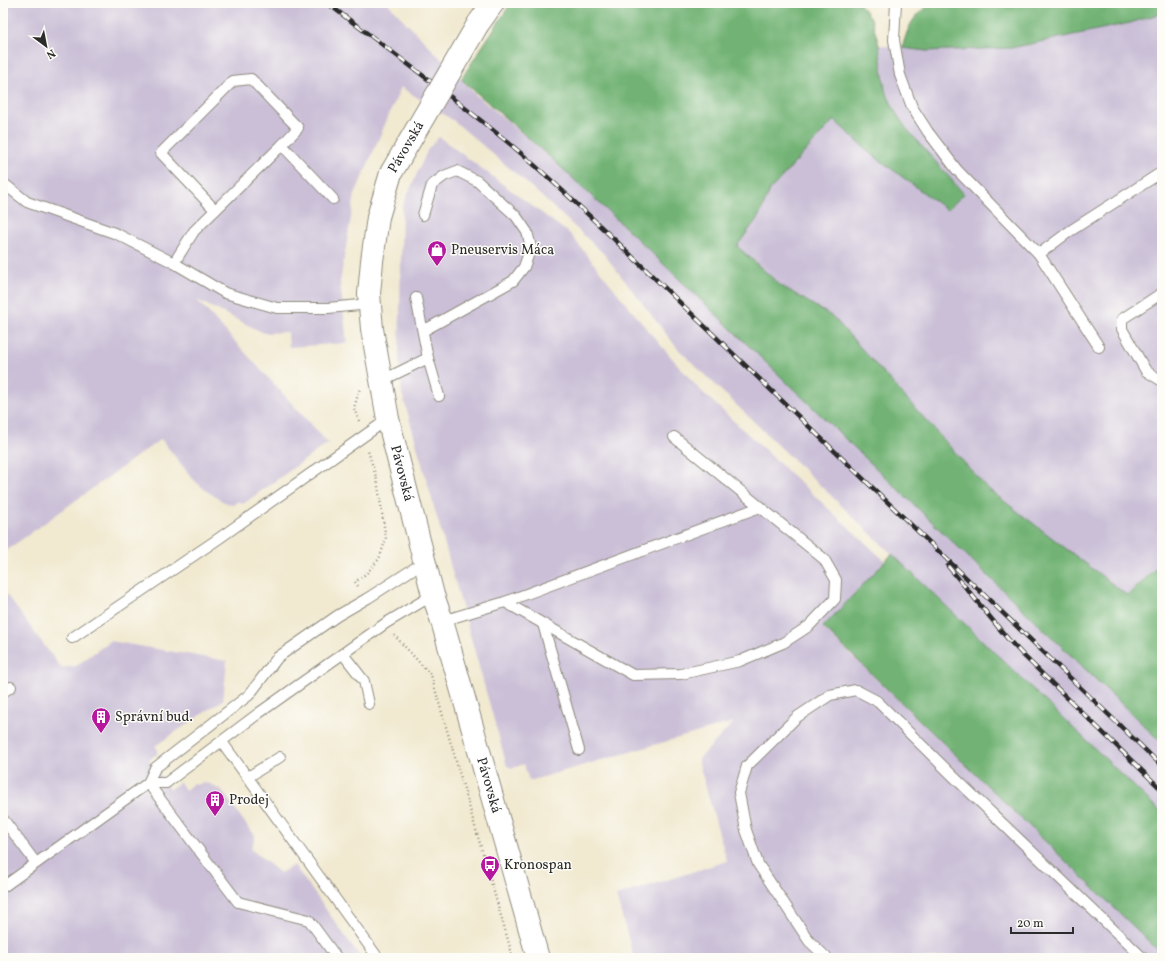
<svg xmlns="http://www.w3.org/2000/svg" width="1165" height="961" font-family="Vollkorn,serif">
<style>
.industrial{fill:#cabfd7}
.forest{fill:#72b375;stroke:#4e6f50}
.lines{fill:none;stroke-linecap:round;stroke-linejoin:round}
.service-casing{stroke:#8e8a7e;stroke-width:12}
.tertiary-casing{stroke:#8e8a7e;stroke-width:24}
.path{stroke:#8e8a7e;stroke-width:2.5;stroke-dasharray:1 3;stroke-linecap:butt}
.service{stroke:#fff;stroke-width:10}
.tertiary{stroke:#fff;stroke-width:22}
.rail-casing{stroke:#2b2b2b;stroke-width:4.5}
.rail{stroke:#fdfcf7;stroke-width:3;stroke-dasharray:9;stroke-linecap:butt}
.tertiary-bridge-casing{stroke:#8e8a7e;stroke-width:24;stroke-linecap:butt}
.tertiary-bridge{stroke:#fff;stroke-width:22}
.labels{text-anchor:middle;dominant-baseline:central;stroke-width:3;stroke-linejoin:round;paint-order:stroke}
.street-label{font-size:14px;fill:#2b2b2b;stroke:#fdfcf7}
.poi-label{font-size:14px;fill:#2b2b2b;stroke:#fdfcf7;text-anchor:start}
</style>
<rect width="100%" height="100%" fill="#fdfcf7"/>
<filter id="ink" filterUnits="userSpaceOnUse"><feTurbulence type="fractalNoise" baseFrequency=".025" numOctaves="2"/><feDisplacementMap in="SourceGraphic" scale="8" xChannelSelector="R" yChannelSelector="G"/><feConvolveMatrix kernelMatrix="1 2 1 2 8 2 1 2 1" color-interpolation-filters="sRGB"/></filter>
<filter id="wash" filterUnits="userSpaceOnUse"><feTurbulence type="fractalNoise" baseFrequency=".012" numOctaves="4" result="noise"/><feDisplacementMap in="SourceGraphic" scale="16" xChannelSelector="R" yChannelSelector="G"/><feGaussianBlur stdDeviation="0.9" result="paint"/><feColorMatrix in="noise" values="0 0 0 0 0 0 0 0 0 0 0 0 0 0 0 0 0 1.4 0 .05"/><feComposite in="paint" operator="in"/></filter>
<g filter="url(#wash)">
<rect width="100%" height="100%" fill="#f1e9d0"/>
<g class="industrial">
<path d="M 3,3 L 388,3 L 392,8 L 476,95 L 551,158 L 627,229 L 1162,743 L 1162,813 L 678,349 L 603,253 L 528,184 L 454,121 L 401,87 L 355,194 L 340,282 L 347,343 L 289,347 L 288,332 L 264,333 L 197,300 L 328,443 L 243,504 L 239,501 L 233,505 L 222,501 L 205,490 L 193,479 L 161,439 L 3,553 Z"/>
<path d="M 1162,13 L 1162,562 L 1129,597 L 987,488 L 833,317 L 780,285 L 737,246 L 759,216 L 770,190 L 834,119 L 870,153 L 906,128 L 896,113 L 885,90 L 879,45 L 926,51 L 1130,23 Z"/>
<path d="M 439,137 L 570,234 L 645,327 L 698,388 L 885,561 L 823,628 L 1162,954 L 1162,958 L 634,958 L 616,896 L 727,861 L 698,760 L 734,722 L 529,781 L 524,764 L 513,768 L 507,766 L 402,393 L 399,358 L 402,207 L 428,149 Z"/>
<path d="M 3,590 L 61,668 L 76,666 L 110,641 L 227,661 L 223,700 L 155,746 L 158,750 L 157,754 L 149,760 L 170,789 L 180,782 L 185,790 L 194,783 L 196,785 L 202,783 L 210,784 L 218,789 L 220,788 L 255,837 L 251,849 L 280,873 L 294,865 L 361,958 L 3,958 Z"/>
</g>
<g class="forest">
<path d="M 511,3 L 859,3 L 871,18 L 879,45 L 885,90 L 896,113 L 906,128 L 964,194 L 947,210 L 870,153 L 834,120 L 770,190 L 759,216 L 737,246 L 780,285 L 833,317 L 987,488 L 1128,596 L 1162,562 L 1162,743 L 627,229 L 551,158 L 461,79 Z"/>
<path d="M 934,3 L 1162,3 L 1162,13 L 1130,23 L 1011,48 L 926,51 L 902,48 C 909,25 912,15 934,3 Z"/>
<path d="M 892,554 L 1162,813 L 1162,954 L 823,627 Z"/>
</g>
</g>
<g filter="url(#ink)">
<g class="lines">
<defs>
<g id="service">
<path d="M 896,3 L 894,40 L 900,75 L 912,107 L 928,132 L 957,170 L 1039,254 L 1099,347"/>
<path d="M 3,183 L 27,202 L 117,234 L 174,263 L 225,293 L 277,308 L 328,308 L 370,304"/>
<path d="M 215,210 L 161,153 L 233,81 L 251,79 L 298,128 L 282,145"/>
<path d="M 423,215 L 432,185 L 444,176 L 457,171 L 477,181 L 516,216 L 527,232 L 531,247 L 524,267 L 513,281 L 423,331"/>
<path d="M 1039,254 L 1070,231 L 1162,172"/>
<path d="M 174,263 L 194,231 L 282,145 L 333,199"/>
<path d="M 1162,293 L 1122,319 L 1122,329 L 1146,371 L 1162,381"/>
<path d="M 416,298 L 428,358 L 439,396"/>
<path d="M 381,381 L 428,358"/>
<path d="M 505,602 L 760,507"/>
<path d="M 442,621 L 505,602 L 633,675 L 681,674 L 740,661 L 783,643 L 809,626 L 835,599 L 836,580 L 824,559 L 674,437"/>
<path d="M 543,624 L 579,750"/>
<path d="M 72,638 L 218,539 L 388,419"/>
<path d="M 343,654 L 364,681 L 369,704"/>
<path d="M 3,692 L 11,687"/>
<path d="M 222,742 L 378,958"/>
<path d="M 248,777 L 280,757"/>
<path d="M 148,783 L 166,783 L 259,713 L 386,623 L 433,595"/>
<path d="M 148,783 L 238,902 L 309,920 L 337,958"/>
<path d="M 3,819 L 36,863"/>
<path d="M 3,887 L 148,783 L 155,768 L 249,695 L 278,657 L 337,616 L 368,598 L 424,562"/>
<path d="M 827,958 L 809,941 L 758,864 L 746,830 L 739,793 L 747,766 L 797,717 L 830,695 L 856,690 L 877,701 L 955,778 L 1143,958"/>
</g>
<g id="tertiary">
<path d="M 478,24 L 493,3"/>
<path id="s1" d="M 391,173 L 378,217 L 372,261 L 369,294 L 372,329 L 388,419 L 433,595 L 442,621 L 538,958"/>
</g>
</defs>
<use href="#service" class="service-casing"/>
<use href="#tertiary" class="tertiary-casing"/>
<g class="path">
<path d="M 359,421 L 354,408 L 360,388"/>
<path d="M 358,586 L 355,582 L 367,573 L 379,559 L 386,539 L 377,480 L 368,451"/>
<path d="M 394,635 L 431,675 L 512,954"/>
</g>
<use href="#service" class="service"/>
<use href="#tertiary" class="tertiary"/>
<defs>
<g id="rail">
<path d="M 327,3 C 387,48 446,92 504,139 C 543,171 579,206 616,241 L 1162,766"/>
<path d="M 948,566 L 1008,639 L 1024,656 L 1162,790"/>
</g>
</defs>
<use href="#rail" class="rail-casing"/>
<use href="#rail" class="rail"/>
<defs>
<g id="tertiary-bridge">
<path id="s2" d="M 391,173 L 478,24"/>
</g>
</defs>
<use href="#tertiary-bridge" class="tertiary-bridge-casing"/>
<use href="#tertiary-bridge" class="tertiary-bridge"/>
</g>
</g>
<defs>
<symbol id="shop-pin" viewBox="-11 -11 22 30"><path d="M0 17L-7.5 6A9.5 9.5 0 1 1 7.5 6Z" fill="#b5179e" stroke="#fdfcf7"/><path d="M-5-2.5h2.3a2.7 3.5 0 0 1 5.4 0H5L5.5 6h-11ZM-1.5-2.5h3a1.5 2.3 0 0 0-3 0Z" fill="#fff"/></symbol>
<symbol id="building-pin" viewBox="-11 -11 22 30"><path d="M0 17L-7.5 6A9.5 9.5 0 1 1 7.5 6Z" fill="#b5179e" stroke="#fdfcf7"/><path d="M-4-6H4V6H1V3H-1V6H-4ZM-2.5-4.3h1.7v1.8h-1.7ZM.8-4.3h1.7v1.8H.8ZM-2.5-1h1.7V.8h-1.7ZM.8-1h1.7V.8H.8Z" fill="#fff"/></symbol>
<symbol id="bus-pin" viewBox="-11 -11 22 30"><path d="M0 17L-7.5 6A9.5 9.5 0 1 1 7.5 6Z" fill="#b5179e" stroke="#fdfcf7"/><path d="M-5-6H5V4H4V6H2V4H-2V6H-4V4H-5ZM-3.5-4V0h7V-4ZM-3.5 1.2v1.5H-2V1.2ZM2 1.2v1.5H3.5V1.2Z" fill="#fff"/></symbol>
</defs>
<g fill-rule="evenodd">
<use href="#shop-pin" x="426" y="239" width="22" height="30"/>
<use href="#building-pin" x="90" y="706" width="22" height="30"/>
<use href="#building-pin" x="204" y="789" width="22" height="30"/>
<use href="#bus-pin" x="479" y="854" width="22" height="30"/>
</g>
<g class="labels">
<g class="street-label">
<text stroke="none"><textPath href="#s2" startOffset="30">Pávovská</textPath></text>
<text stroke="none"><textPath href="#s1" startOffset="306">Pávovská</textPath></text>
<text stroke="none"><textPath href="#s1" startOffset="630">Pávovská</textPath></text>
</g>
<g class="poi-label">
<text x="451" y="250">Pneuservis Máca</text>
<text x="115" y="717">Správní bud.</text>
<text x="229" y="800">Prodej</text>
<text x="504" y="865">Kronospan</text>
</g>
</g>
<rect width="1165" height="961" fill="none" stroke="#fdfcf7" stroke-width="16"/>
<g transform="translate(46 46) rotate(148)" stroke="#fdfcf7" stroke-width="3" paint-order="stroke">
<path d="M0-3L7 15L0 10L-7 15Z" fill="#2b2b2b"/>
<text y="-6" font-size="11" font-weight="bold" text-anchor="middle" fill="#2b2b2b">N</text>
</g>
<path d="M1011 927v6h62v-6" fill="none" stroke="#2b2b2b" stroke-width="2"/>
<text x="1017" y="927" font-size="12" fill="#2b2b2b" stroke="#fdfcf7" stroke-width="3" paint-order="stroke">20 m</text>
</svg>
